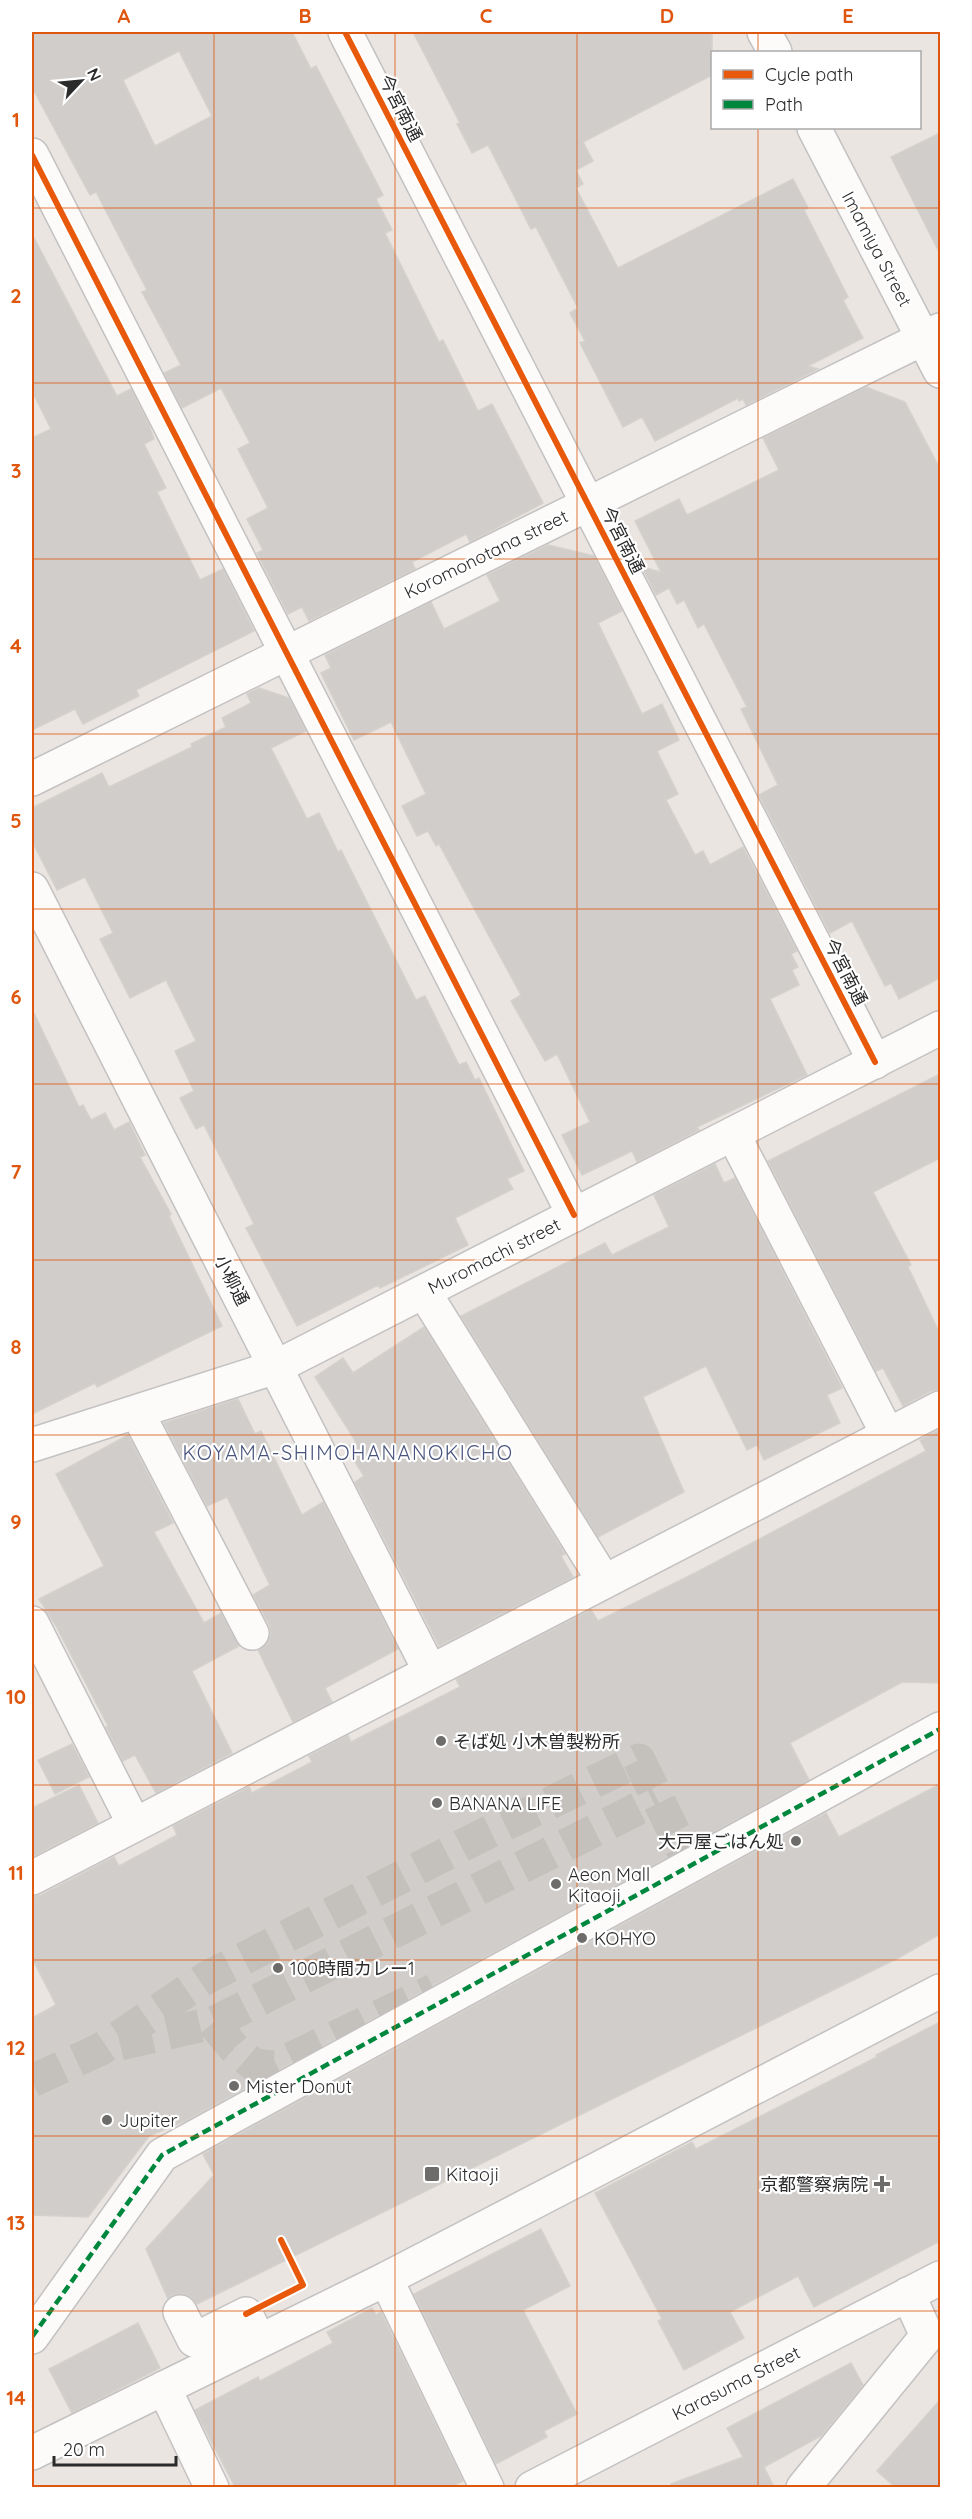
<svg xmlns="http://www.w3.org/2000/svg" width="972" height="2519" font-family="Quicksand,'Noto Sans JP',sans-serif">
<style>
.building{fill:#d0cdca;stroke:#d5d1cc;stroke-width:1.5;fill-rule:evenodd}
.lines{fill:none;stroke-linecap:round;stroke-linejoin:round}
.minor-tunnel{stroke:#c4c0bc;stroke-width:33;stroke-dasharray:33 16;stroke-linecap:butt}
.minor-casing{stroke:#c3c1c2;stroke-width:36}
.minor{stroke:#fcfbfa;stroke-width:33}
.quiet{stroke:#00873e;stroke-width:4.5;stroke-dasharray:9 4.5;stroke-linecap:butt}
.cycleway-casing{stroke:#fff;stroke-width:10}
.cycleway{stroke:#e8590c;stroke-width:6}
.grid{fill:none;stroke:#df570e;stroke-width:1.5;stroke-opacity:0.55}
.poi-dot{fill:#6e6c6a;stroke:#fff;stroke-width:2}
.labels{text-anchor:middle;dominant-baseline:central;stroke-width:4.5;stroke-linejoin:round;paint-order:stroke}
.street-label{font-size:18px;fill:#2b2b2b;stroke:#fff}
.poi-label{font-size:18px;fill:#2b2b2b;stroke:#fff;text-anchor:start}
.neighbourhood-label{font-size:20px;letter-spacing:1.5px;fill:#49557e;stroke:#fff}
.neatline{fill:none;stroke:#df570e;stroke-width:2}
.grid-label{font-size:20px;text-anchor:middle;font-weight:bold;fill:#df570e}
</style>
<rect width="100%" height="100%" fill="#eae5e0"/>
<g class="building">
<path d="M 32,32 L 292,32 L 311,69 L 316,66 L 383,195 L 376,199 L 392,230 L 385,233 L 439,342 L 443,340 L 478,411 L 492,404 L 543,503 L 470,542 L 466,534 L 412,562 L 415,569 L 309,621 L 302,607 L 288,614 L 257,553 L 263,550 L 247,519 L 268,508 L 238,449 L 250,443 L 221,388 L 182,408 L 164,373 L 181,365 L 142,292 L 147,290 L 96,192 L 90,195 L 32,87 ZM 179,51 L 212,116 L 155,146 L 123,80 Z"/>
<path d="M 413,32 L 712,32 L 712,75 L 583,142 L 593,161 L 576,170 L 583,184 L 576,188 L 618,268 L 793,179 L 808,208 L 804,210 L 848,297 L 843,300 L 863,338 L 808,366 L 818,369 L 746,405 L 743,399 L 739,401 L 738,398 L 655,441 L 642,417 L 623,427 L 580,343 L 585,341 L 570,313 L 578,308 L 536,227 L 531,229 L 488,145 L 472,153 L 457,124 L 460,123 Z"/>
<path d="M 940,133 L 940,254 L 891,157 Z"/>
<path d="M 32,234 L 117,396 L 131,389 L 149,425 L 154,439 L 144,444 L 166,488 L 157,492 L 200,580 L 223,569 L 254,631 L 136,690 L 139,696 L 83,724 L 75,709 L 32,730 L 32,438 L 51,429 L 32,391 Z"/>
<path d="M 866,387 L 905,402 L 940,469 L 940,978 L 899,999 L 891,983 L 885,986 L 852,921 L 830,933 L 759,795 L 778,785 L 741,709 L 747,707 L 704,624 L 698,628 L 684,600 L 677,604 L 669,588 L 656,595 L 642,567 L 661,572 L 635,521 L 679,499 L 687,515 L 779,470 L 763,438 Z"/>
<path d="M 548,545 L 594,556 L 622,611 L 598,623 L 642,714 L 662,704 L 679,740 L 657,751 L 678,794 L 666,800 L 695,855 L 703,851 L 710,865 L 743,847 L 797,951 L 791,954 L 798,967 L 792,970 L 799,985 L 770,999 L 807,1075 L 697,1127 L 699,1130 L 637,1162 L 632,1151 L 582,1175 L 562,1135 L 590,1122 L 557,1054 L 545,1061 L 511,1001 L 521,995 L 439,844 L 436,846 L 428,831 L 417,836 L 402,806 L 426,794 L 391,722 L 354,740 L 321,673 L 331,668 L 325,655 L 431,602 L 444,629 L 500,601 L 487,575 Z"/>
<path d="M 259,688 L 289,698 L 306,731 L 271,748 L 307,819 L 319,813 L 338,852 L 341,850 L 416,1000 L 425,996 L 459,1065 L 466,1062 L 475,1080 L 479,1078 L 524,1171 L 507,1179 L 513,1189 L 455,1218 L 468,1245 L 380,1288 L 378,1285 L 297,1326 L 246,1228 L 254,1224 L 231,1178 L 204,1125 L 196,1129 L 180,1098 L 194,1091 L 175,1051 L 196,1041 L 166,980 L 130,998 L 100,939 L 113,933 L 85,877 L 57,890 L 32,841 L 32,808 L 102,773 L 109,787 L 192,747 L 191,744 L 226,727 L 222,718 L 251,703 L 247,694 Z"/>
<path d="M 32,1009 L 79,1107 L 83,1105 L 91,1120 L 105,1113 L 114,1130 L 129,1122 L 145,1155 L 140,1157 L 171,1214 L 169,1216 L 222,1326 L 97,1387 L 95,1383 L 32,1414 Z"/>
<path d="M 940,1074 L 940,1158 L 873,1192 L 911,1265 L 908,1267 L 940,1334 L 940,1389 L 931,1391 L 903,1406 L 883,1368 L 876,1371 L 768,1161 Z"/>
<path d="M 715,1164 L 724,1183 L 735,1178 L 842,1388 L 827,1395 L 840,1423 L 764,1460 L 757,1445 L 747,1450 L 706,1366 L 643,1397 L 684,1492 L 598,1537 L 461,1316 L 605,1243 L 612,1255 L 669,1227 L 654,1195 Z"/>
<path d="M 424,1327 L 565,1554 L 561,1556 L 573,1577 L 439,1646 L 355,1482 L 364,1476 L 346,1448 L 356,1442 L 315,1377 L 343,1358 L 353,1373 Z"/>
<path d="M 238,1399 L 255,1434 L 261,1431 L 302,1515 L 323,1502 L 398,1649 L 325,1688 L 332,1702 L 293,1722 L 258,1650 L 267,1644 L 271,1633 L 269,1624 L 253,1595 L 270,1585 L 227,1497 L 207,1506 L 164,1423 Z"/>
<path d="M 940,1429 L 940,1683 L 902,1682 L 790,1743 L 809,1780 L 185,2121 L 149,2136 L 88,2217 L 32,2215 L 32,2018 L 56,2005 L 32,1958 L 32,1897 L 41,1895 L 114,1857 L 119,1866 L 177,1835 L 173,1826 L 249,1787 L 252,1793 L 312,1762 L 309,1756 L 348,1735 L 351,1742 L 460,1687 L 456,1679 L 591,1610 L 598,1621 L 695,1573 L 926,1451 L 920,1440 Z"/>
<path d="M 128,1435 L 173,1523 L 154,1532 L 204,1623 L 221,1613 L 239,1646 L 192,1671 L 232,1753 L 156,1793 L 135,1755 L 123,1761 L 106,1727 L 108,1726 L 56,1626 L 39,1599 L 104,1566 L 56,1474 Z"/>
<path d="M 72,1744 L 89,1777 L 55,1794 L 38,1760 Z"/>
<path d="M 940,1784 L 940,1934 L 900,1957 L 197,2304 L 191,2297 L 182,2293 L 172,2295 L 168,2299 L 146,2249 L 214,2175 L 203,2154 L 826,1813 L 839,1837 Z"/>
<path d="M 79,1785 L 98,1823 L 32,1857 L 32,1808 Z"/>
<path d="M 940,2022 L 940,2241 L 814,2307 L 798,2276 L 730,2312 L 744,2338 L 684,2370 L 658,2321 L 662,2319 L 595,2193 L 692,2142 L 696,2149 L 877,2057 L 876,2055 Z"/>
<path d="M 541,2229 L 570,2286 L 523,2310 L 577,2414 L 544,2431 L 547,2437 L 496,2464 L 414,2294 Z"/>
<path d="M 372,2308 L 376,2315 L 381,2312 L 463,2481 L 451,2487 L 235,2487 L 195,2410 L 258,2377 L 260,2381 L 333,2343 L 327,2332 Z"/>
<path d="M 138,2323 L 160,2368 L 72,2413 L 49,2369 Z"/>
<path d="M 851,2363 L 863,2385 L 821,2436 L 764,2467 L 774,2487 L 672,2487 L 671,2484 L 743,2457 L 727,2428 Z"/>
<path d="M 940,2400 L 940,2487 L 895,2487 L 877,2471 Z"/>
</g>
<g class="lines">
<g class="minor-tunnel">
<path d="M 213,2023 L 234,2048 L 254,2065 L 273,2067 L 434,1990"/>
<path d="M 120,2044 L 213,2023 L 657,1799"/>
<path d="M 32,2081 L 101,2049 L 206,1978 L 473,1840 L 639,1760 L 691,1867 L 667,1879"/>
</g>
<defs>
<g id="minor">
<path d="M 345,32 L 875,1062"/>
<path d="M 764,32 L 775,52"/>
<path d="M 814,128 L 940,371"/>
<path d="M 32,155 L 574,1215"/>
<path d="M 32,779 L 940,330"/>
<path d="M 32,889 L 430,1671"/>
<path d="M 733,1134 L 888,1435"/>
<path d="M 424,1292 L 604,1581"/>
<path d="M 137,1412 L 252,1633"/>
<path d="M 32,1445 L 276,1367 L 940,1028"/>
<path d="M 32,1623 L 134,1824"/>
<path d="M 32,1878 L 940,1408"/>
<path d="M 386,2279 L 487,2488"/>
<path d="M 180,2312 L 194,2340 L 246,2314 L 259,2341"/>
<path d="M 32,2337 L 162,2155 L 940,1729"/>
<path d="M 164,2388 L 212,2488"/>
<path d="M 32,2453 L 386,2279 L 940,1991"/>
<path d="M 532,2488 L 940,2278"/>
<path d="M 803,2488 L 927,2336 L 908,2294"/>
</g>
</defs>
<use href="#minor" class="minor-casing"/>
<use href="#minor" class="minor"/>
<path class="quiet" d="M 32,2337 L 162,2155 L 940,1729"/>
<defs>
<g id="cycleway">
<path d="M 345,32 L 875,1062"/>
<path d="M 32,155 L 574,1215"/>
<path d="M 246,2314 L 303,2285 L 281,2240"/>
</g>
</defs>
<use href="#cycleway" class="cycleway-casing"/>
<use href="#cycleway" class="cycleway"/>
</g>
<path class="grid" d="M 214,32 L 214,2488M 395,32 L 395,2488M 577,32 L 577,2488M 758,32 L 758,52M 758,128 L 758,2488M 32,208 L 940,208M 32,383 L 940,383M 32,559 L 940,559M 32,734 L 940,734M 32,909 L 940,909M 32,1084 L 940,1084M 32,1260 L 940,1260M 32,1435 L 940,1435M 32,1610 L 940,1610M 32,1785 L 940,1785M 32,1960 L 940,1960M 32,2136 L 940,2136M 32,2311 L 940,2311"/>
<g class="poi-dot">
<circle cx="441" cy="1741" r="6"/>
<circle cx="437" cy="1803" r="6"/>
<circle cx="796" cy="1841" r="6"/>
<circle cx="556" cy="1884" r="6"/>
<circle cx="582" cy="1938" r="6"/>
<circle cx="278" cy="1968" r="6"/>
<circle cx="234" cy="2086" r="6"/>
<circle cx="107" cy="2120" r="6"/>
<rect x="424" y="2166" width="16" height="16" rx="3"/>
<path d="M879 2175h6v6h6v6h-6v6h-6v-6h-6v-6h6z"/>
</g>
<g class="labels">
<g class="street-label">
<text transform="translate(401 108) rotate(63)">今宮南通</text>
<text transform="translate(877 249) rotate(62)">Imamiya Street</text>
<text transform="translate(623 540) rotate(63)">今宮南通</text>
<text transform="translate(486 554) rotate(-26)">Koromonotana street</text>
<text transform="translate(846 972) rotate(63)">今宮南通</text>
<text transform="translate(494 1256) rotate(-27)">Muromachi street</text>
<text transform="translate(232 1280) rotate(63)">小柳通</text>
<text transform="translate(736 2383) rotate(-27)">Karasuma Street</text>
</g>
<g class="poi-label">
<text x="453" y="1741">そば処 小木曽製粉所</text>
<text x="449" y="1803">BANANA LIFE</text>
<text x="784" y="1841" text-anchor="end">大戸屋ごはん処</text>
<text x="568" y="1874">Aeon Mall<tspan x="568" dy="21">Kitaoji</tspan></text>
<text x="594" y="1938">KOHYO</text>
<text x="290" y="1968">100時間カレー1</text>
<text x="246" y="2086">Mister Donut</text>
<text x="119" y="2120">Jupiter</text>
<text x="446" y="2174">Kitaoji</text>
<text x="868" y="2184" text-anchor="end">京都警察病院</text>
</g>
<g class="neighbourhood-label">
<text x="348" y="1452">KOYAMA-SHIMOHANANOKICHO</text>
</g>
</g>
<rect width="972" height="2519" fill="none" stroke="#ffffff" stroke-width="66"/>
<rect x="711" y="51" width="210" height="78" fill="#ffffff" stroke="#aaaaaa" stroke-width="1.5"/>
<rect x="723" y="70" width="30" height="9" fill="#e8590c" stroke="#aaaaaa" stroke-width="1.5"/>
<text x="765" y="81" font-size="18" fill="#2b2b2b">Cycle path</text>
<rect x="723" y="100" width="30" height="9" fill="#00873e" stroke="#aaaaaa" stroke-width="1.5"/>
<text x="765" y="111" font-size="18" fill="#2b2b2b">Path</text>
<g transform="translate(81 81) rotate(64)" stroke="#ffffff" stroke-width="4.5" paint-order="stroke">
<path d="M0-4.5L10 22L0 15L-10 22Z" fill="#2b2b2b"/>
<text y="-9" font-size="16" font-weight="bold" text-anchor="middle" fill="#2b2b2b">N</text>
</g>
<path d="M54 2456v9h122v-9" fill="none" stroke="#2b2b2b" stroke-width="3"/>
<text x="63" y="2456" font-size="18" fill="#2b2b2b" stroke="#ffffff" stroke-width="4.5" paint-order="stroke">20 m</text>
<rect x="33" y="33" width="906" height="2453" class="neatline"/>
<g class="grid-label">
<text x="124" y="23">A</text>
<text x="305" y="23">B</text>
<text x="486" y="23">C</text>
<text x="667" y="23">D</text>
<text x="848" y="23">E</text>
<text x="16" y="127">1</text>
<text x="16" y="303">2</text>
<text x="16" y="478">3</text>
<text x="16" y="653">4</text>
<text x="16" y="828">5</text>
<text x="16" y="1004">6</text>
<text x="16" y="1179">7</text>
<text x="16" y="1354">8</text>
<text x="16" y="1529">9</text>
<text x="16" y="1704">10</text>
<text x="16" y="1880">11</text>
<text x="16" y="2055">12</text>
<text x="16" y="2230">13</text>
<text x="16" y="2405">14</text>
</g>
</svg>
